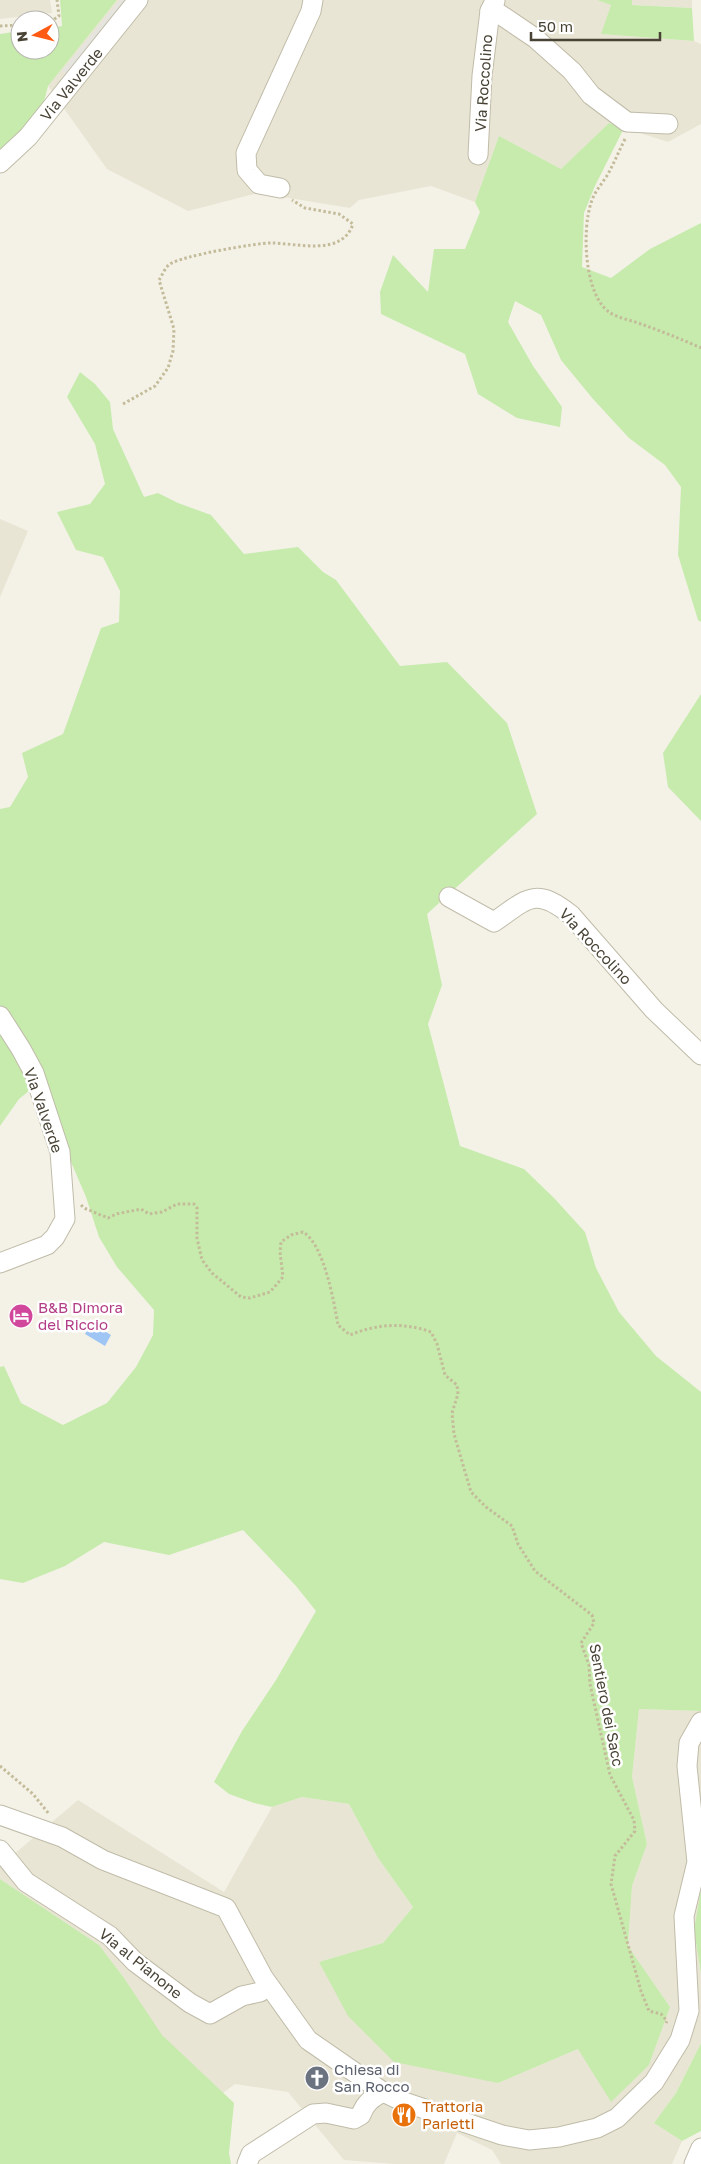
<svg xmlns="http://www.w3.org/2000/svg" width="701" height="2164" font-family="'Golos Text',sans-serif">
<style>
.residential{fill:#e9e5d4}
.green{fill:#c6ebad}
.parking{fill:#e5e4df}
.water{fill:#9fc5f5}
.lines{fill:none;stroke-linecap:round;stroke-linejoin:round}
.minor-casing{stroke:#c0bca9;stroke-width:21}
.path{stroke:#c3bb99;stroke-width:3;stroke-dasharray:2.5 2.5;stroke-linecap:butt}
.minor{stroke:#fff;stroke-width:19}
.labels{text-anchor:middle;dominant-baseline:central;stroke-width:5;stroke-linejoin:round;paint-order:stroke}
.street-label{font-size:15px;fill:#484335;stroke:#fff}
.hotel-label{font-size:15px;fill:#b23c85;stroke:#fff;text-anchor:start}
.worship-label{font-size:15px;fill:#5b616d;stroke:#fff;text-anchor:start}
.food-label{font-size:15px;fill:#c56008;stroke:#fff;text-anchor:start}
</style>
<rect width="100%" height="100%" fill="#f4f2e7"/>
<g class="residential">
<path d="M 0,0 L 50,0 L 52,13 L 0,19 Z"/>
<path d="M 117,0 L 597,0 L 611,4 L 602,34 L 694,41 L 701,44 L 701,124 L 668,142 L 609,123 L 561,169 L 499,136 L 475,202 L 431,186 L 359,200 L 350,208 L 258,193 L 188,211 L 107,169 L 48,86 Z"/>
<path d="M 632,0 L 692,0 L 692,8 L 632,5 Z"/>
<path d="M 0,519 L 28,531 L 0,597 Z"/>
<path d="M 639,1709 L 701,1711 L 701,1889 L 694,1930 L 701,1974 L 701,2043 L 676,2093 L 654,2123 L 682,2141 L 672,2164 L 501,2164 L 492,2150 L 457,2133 L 444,2164 L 395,2164 L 344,2160 L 288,2092 L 235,2084 L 223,2093 L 161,2035 L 124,1978 L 99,1945 L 0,1879 L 0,1866 L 78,1800 L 224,1892 L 272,1807 L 302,1797 L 349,1804 L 378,1858 L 413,1907 L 383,1943 L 319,1962 L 498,2083 L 578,2049 L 645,2068 L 649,2065 L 670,2007 L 628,1946 L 632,1886 L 647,1844 L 632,1777 Z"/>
</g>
<g class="green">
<path d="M 60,0 L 117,0 L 48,86 L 41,113 L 0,151 L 0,34 L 20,31 L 20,50 L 50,50 L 50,28 L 62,26 Z"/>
<path d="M 597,0 L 632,0 L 632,5 L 692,8 L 694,41 L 601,34 L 611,5 Z"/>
<path d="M 609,123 L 624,128 L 595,186 L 584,213 L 582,267 L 611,278 L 650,249 L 701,223 L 701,622 L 698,620 L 678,555 L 681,487 L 665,465 L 629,438 L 593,399 L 561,360 L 541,315 L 515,301 L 508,322 L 533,366 L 562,407 L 560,427 L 517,418 L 478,394 L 465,354 L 381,314 L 380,292 L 393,255 L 428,292 L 434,249 L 465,249 L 480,212 L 475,202 L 499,136 L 561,169 Z"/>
<path d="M 80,372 L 95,384 L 110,402 L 113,429 L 144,497 L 158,493 L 178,503 L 211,515 L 244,554 L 298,547 L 323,572 L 336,580 L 400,666 L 447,662 L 507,723 L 537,814 L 427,914 L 442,985 L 428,1024 L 460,1146 L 524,1169 L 554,1198 L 585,1232 L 596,1268 L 619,1312 L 656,1356 L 701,1392 L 701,1711 L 639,1709 L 632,1777 L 647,1844 L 632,1886 L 628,1946 L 670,2007 L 649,2065 L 611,2102 L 578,2049 L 498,2083 L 394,2062 L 348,2016 L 319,1962 L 383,1943 L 413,1907 L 378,1858 L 349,1804 L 302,1797 L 272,1807 L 254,1803 L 229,1794 L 214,1782 L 242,1731 L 276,1680 L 316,1611 L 296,1586 L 243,1530 L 169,1555 L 104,1542 L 65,1566 L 23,1583 L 0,1579 L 0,1367 L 4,1366 L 21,1403 L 63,1425 L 107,1403 L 136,1367 L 153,1335 L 154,1310 L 117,1267 L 99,1237 L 86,1197 L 68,1155 L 30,1090 L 19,1099 L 0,1126 L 0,809 L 10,807 L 28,777 L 22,753 L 63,734 L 101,628 L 119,622 L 120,591 L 103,557 L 76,550 L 57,512 L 90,504 L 105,484 L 95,444 L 67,397 Z"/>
<path d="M 701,694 L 701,821 L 668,787 L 663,753 Z"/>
<path d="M 0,1879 L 99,1945 L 124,1978 L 162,2035 L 234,2103 L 229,2153 L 231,2164 L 0,2164 Z"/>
<path d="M 701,1889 L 701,1974 L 694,1930 Z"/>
<path d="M 701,2043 L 701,2131 L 682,2141 L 654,2123 L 676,2093 Z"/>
</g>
<path class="parking" d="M 120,0 L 128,0 L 67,75 L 62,71 Z"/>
<path class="water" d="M 91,1323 L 111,1335 L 105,1346 L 85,1334 Z"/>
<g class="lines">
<defs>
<g id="minor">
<path d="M 490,11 L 498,13 L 535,38 L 572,71 L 591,95 L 627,122 L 668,124"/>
<path d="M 478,155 L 482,76 L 490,11 L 495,1"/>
<path d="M 0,163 L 28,137 L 138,0"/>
<path d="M 280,188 L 259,184 L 247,170 L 246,153 L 311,11 L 313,0"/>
<path d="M 449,897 L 494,922 C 527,899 535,886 571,915 L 654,1010 L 701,1055"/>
<path d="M 0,1016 L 21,1049 L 34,1073 L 60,1152 L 65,1219 L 55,1237 L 47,1245 L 0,1263"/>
<path d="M 0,1815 L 62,1837 L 103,1860 L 226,1908 L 263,1977 L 308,2040 L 383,2092 L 404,2102 L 502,2135 L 529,2140 L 559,2137 L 597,2128 L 617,2118 L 654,2082 L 680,2040 L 689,2011 L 684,1916 L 697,1862 L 687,1766 L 689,1743 L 701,1722"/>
<path d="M 0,1850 L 26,1882 L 110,1936 L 135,1962 L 190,2003 L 210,2014 L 242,1996 L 260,1992 L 268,1986"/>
<path d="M 247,2164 L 251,2154 L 313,2114 L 326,2113 L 354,2119 L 361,2115 C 365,2103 372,2098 383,2092"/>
<path d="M 694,2164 L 701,2148"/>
</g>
</defs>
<use href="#minor" class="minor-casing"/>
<g class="path">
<path d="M 50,22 L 59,16 L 57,0"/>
<path d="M 0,26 L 20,25"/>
<path d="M 625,139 C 619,151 614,163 608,174 C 602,184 594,192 591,203 C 582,230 584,294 609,312 C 617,318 631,320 641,324 C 661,331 681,339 701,348"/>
<path d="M 123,404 L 155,386 L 168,368 L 173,351 L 174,329 L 159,280 C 162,276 165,267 170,264 C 181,256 256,243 271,243 C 297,243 342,257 353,224 L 339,214 L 305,208 L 292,200"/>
<path d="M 81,1205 L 84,1208 L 108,1218 L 116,1214 L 141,1209 L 149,1214 L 162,1212 L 177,1204 L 194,1204 L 197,1208 L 197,1238 L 202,1260 L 212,1273 L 241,1297 L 250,1298 L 270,1292 L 283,1277 L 280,1252 L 281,1242 L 291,1235 L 303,1232 C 324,1244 334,1302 338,1325 L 350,1335 C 377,1324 403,1322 431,1332 L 437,1344 L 445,1375 L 457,1385 L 458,1394 L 452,1413 L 454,1434 L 471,1492 L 486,1507 L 512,1526 L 518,1544 L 535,1571 L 592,1615 L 594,1623 L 581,1643 L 589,1665 L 590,1684 L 610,1775 L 634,1820 L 635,1831 L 615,1856 L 611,1884 L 641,1991 L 649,2011 L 661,2014 L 667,2021 L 666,2023"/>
<path d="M 0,1766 L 33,1794 L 49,1814"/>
</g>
<use href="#minor" class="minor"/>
</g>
<defs>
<symbol id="hotel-disc" viewBox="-11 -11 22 22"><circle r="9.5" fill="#d1479c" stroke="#fff"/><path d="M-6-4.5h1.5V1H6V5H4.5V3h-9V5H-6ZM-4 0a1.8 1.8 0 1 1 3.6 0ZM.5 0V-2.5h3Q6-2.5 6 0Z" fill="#fff"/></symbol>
<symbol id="church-disc" viewBox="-11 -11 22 22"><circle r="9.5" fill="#6b7280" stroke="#fff"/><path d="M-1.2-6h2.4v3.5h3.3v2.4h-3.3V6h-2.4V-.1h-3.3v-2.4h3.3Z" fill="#fff"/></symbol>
<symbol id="restaurant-disc" viewBox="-11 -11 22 22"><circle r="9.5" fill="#e8710a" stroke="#fff"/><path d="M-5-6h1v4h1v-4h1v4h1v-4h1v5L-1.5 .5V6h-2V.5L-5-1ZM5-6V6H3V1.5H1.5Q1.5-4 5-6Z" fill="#fff"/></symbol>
</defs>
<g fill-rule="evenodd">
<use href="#hotel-disc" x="7" y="1302" width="28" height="28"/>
<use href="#church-disc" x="303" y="2064" width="28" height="28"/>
<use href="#restaurant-disc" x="390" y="2101" width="28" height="28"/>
</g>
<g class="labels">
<g class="street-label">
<text transform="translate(483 83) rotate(-86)">Via Roccolino</text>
<text transform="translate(71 84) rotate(-51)">Via Valverde</text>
<text transform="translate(596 946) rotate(47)">Via Roccolino</text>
<text transform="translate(44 1110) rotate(71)">Via Valverde</text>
<text transform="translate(607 1705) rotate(79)">Sentiero dei Sacc</text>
<text transform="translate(141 1963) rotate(39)">Via al Pianone</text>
</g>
<g class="hotel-label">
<text x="38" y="1307">B&amp;B Dimora<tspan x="38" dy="17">del Riccio</tspan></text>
</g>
<g class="worship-label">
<text x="334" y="2069">Chiesa di<tspan x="334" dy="17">San Rocco</tspan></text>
</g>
<g class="food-label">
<text x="422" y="2106">Trattoria<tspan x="422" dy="17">Parietti</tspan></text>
</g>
</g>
<g transform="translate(35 35) rotate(263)"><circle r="24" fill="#ffffff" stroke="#b6b4ae"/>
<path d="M0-4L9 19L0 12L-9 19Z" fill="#ff5a13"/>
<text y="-8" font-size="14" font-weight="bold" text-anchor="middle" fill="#484335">N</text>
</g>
<path d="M531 32v8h129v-8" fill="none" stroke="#484335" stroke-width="2.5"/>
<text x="538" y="32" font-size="15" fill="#484335" stroke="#ffffff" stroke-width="4" paint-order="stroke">50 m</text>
</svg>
